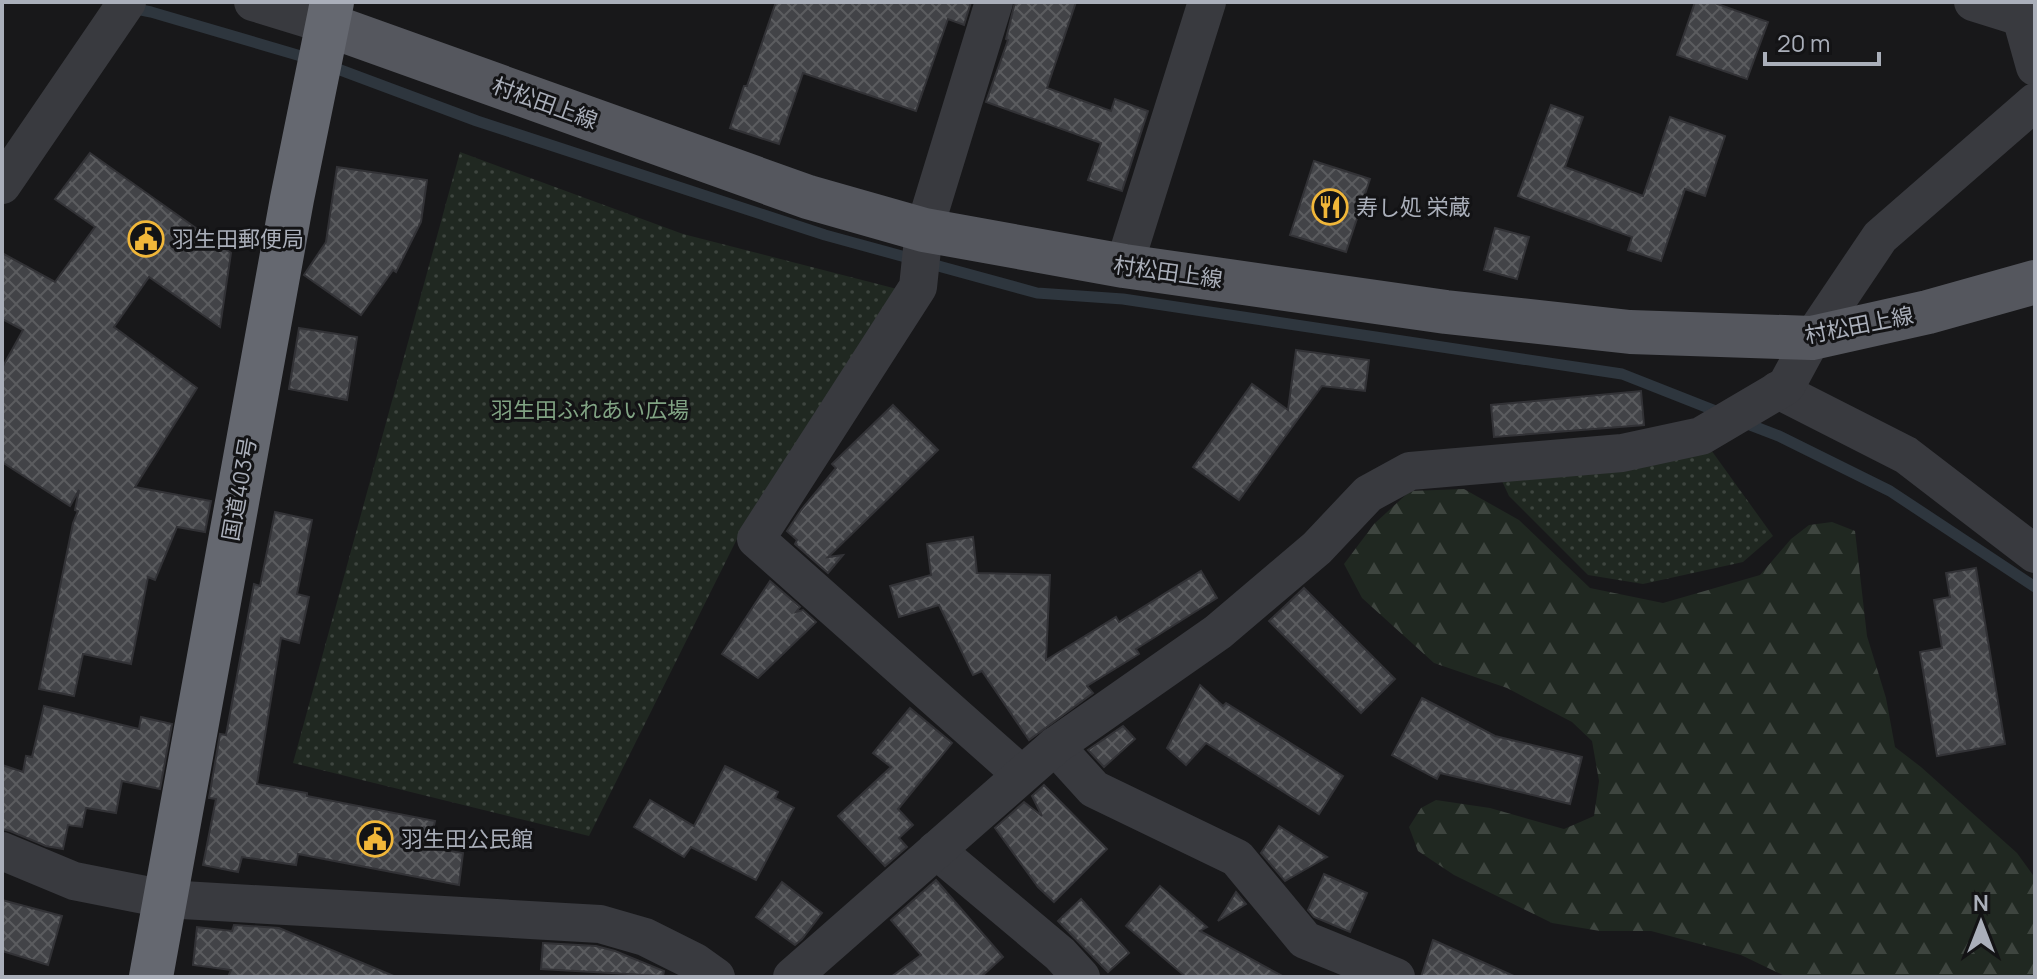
<svg xmlns="http://www.w3.org/2000/svg" width="2037" height="979" font-family="Manrope,'Noto Sans JP',sans-serif">
<style>
.grass{fill:url(#grass-dots)}
.forest{fill:url(#forest-firs)}
.lines{fill:none;stroke-linecap:round;stroke-linejoin:round}
.stream{stroke:#2e363e;stroke-width:11}
.building{fill:url(#building-cross-hatch);stroke:#323236;stroke-width:2}
.street{stroke:#393a3f;stroke-width:38}
.primary{stroke:#55575e;stroke-width:44}
.highway{stroke:#656870;stroke-width:44}
.labels{text-anchor:middle;dominant-baseline:central;stroke-width:6;stroke-linejoin:round;paint-order:stroke}
.street-label{font-size:22px;fill:#aaafba;stroke:#131315}
.poi-label{font-size:22px;fill:#aaafba;stroke:#131315;text-anchor:start}
.park-label{font-size:22px;fill:#81a484;stroke:#131315}
</style>
<defs>
<pattern id="grass-dots" width="8" height="8" patternUnits="userSpaceOnUse" patternTransform="scale(2)"><rect width="8" height="8" fill="#202821"/><path d="M2 2h.1M6 6h.1" fill="none" stroke="#3e453f" stroke-width="1.8" stroke-linecap="round"/></pattern>
<pattern id="forest-firs" width="22" height="20" patternUnits="userSpaceOnUse" patternTransform="scale(2)"><rect width="22" height="20" fill="#202821"/><path d="M5 1l3.5 6h-7zM16 11l3.5 6h-7z" fill="#3e453f"/></pattern>
<pattern id="building-cross-hatch" width="8" height="8" patternUnits="userSpaceOnUse" patternTransform="scale(2)"><rect width="8" height="8" fill="#424347"/><path d="M0 0l8 8M0 8l8-8" fill="none" stroke="#5b5c5f"/></pattern>
</defs>
<rect width="100%" height="100%" fill="#18181a"/>
<g class="grass">
<path d="M 460,152 L 683,234 L 901,290 L 737,539 L 589,836 L 293,763 Z"/>
<path d="M 1701,436 L 1773,536 L 1743,562 L 1643,584 L 1588,575 L 1509,496 L 1494,464 Z"/>
</g>
<path class="forest" d="M 1464,489 L 1519,520 L 1590,588 L 1663,603 L 1760,575 L 1791,539 L 1809,525 L 1832,522 L 1855,531 L 1867,636 L 1886,698 L 1895,747 L 1921,767 L 2017,853 L 2035,878 L 2035,977 L 1787,977 L 1741,955 L 1651,931 L 1600,931 L 1552,923 L 1454,875 L 1418,851 L 1409,827 L 1421,808 L 1436,800 L 1490,808 L 1564,829 L 1594,816 L 1599,781 L 1592,741 L 1572,722 L 1507,688 L 1434,663 L 1362,598 L 1344,564 L 1374,524 L 1410,491 Z"/>
<g class="lines">
<g class="stream">
<path d="M 131,8 L 151,12 L 311,59"/>
<path d="M 327,65 L 477,121 L 825,235 L 1037,293 L 1123,299 L 1622,374 L 1721,413"/>
<path d="M 1740,421 L 1779,436 L 1890,491 L 2035,587"/>
</g>
</g>
<g class="building">
<path d="M 776,2 L 971,2 L 964,25 L 948,19 L 916,111 L 803,73 L 779,144 L 730,128 L 744,86 L 747,86 Z"/>
<path d="M 1015,2 L 1076,2 L 1047,88 L 1111,111 L 1115,99 L 1148,111 L 1122,191 L 1088,180 L 1101,143 L 986,102 L 1008,40 L 1006,39 Z"/>
<path d="M 1695,2 L 1712,2 L 1768,22 L 1747,79 L 1677,55 Z"/>
<path d="M 1551,105 L 1583,117 L 1565,167 L 1643,196 L 1670,117 L 1725,136 L 1705,196 L 1685,189 L 1661,261 L 1628,250 L 1632,237 L 1518,196 Z"/>
<path d="M 90,153 L 231,253 L 220,327 L 149,277 L 114,327 L 197,388 L 135,487 L 211,501 L 205,532 L 177,527 L 155,580 L 148,577 L 131,664 L 83,654 L 74,696 L 39,689 L 73,523 L 78,511 L 75,510 L 79,490 L 70,506 L 2,462 L 2,368 L 23,330 L 2,319 L 2,253 L 55,282 L 95,227 L 55,199 Z"/>
<path d="M 1314,161 L 1370,179 L 1346,252 L 1290,235 Z"/>
<path d="M 337,167 L 427,180 L 421,222 L 396,272 L 393,270 L 361,315 L 304,275 L 326,242 Z"/>
<path d="M 1495,228 L 1529,237 L 1517,279 L 1484,270 Z"/>
<path d="M 299,328 L 357,337 L 347,400 L 289,389 Z"/>
<path d="M 1296,350 L 1369,360 L 1365,391 L 1322,386 L 1239,500 L 1193,467 L 1252,384 L 1288,410 Z"/>
<path d="M 1641,391 L 1644,425 L 1494,437 L 1491,405 Z"/>
<path d="M 893,405 L 938,450 L 828,557 L 843,555 L 828,573 L 795,544 L 797,540 L 787,531 L 801,510 L 836,468 L 832,464 Z"/>
<path d="M 275,512 L 312,520 L 297,594 L 309,597 L 299,643 L 281,638 L 257,784 L 307,793 L 307,796 L 435,821 L 429,848 L 463,853 L 459,885 L 298,854 L 296,865 L 242,857 L 238,872 L 203,865 L 216,799 L 209,798 L 220,734 L 226,735 L 254,584 L 260,586 Z"/>
<path d="M 973,537 L 977,573 L 1050,575 L 1046,660 L 1116,617 L 1119,622 L 1201,571 L 1217,598 L 1136,649 L 1139,654 L 1087,686 L 1093,693 L 1029,740 L 982,671 L 973,675 L 939,605 L 899,617 L 890,586 L 931,575 L 927,544 Z"/>
<path d="M 1976,568 L 2005,744 L 1937,756 L 1920,652 L 1942,648 L 1934,600 L 1950,597 L 1946,573 Z"/>
<path d="M 770,581 L 800,607 L 796,612 L 803,610 L 816,622 L 758,678 L 722,654 Z"/>
<path d="M 1304,588 L 1395,679 L 1361,713 L 1269,621 Z"/>
<path d="M 1200,685 L 1223,706 L 1226,703 L 1343,776 L 1319,814 L 1206,743 L 1186,765 L 1167,748 Z"/>
<path d="M 1422,698 L 1495,736 L 1582,757 L 1570,804 L 1440,773 L 1437,779 L 1392,755 Z"/>
<path d="M 44,706 L 139,729 L 141,717 L 172,724 L 160,789 L 122,781 L 116,813 L 86,808 L 82,827 L 68,825 L 63,849 L 46,846 L 10,831 L 2,829 L 2,765 L 23,772 L 26,756 L 32,757 Z"/>
<path d="M 910,708 L 952,743 L 898,809 L 913,825 L 899,838 L 907,847 L 885,866 L 838,816 L 891,767 L 873,753 Z"/>
<path d="M 1123,726 L 1135,739 L 1104,767 L 1088,750 Z"/>
<path d="M 725,766 L 778,792 L 775,798 L 794,808 L 756,880 L 691,847 L 684,857 L 634,827 L 650,800 L 694,826 Z"/>
<path d="M 1044,785 L 1107,849 L 1054,902 L 1038,887 L 995,828 L 1024,802 L 1042,816 L 1032,796 Z"/>
<path d="M 1279,826 L 1327,857 L 1285,881 L 1261,853 Z"/>
<path d="M 1324,874 L 1367,893 L 1350,932 L 1314,917 L 1308,910 Z"/>
<path d="M 936,880 L 1003,957 L 981,977 L 891,977 L 921,955 L 891,920 Z"/>
<path d="M 782,882 L 822,913 L 802,939 L 795,945 L 756,917 Z"/>
<path d="M 1160,886 L 1207,927 L 1200,931 L 1284,977 L 1186,977 L 1126,926 Z"/>
<path d="M 1236,892 L 1246,904 L 1218,921 Z"/>
<path d="M 1081,899 L 1129,953 L 1108,972 L 1058,921 Z"/>
<path d="M 2,900 L 62,916 L 48,965 L 2,951 Z"/>
<path d="M 234,925 L 279,928 L 396,977 L 228,977 L 231,970 L 193,965 L 197,927 L 232,931 Z"/>
<path d="M 1433,940 L 1516,977 L 1421,977 Z"/>
<path d="M 543,943 L 596,946 L 615,951 L 664,971 L 663,976 L 541,969 Z"/>
</g>
<g class="lines">
<g class="street">
<path d="M 253,2 L 328,25"/>
<path d="M 994,2 L 924,230 L 918,287 L 756,539 L 1021,774"/>
<path d="M 1973,2 L 2021,17 L 2035,67"/>
<path d="M 2,185 L 127,2"/>
<path d="M 1124,266 L 1207,2"/>
<path d="M 1778,390 L 1906,455 L 2035,554"/>
<path d="M 1055,746 L 1094,789 L 1237,858 L 1305,940 L 1396,977"/>
<path d="M 936,850 L 1060,954 L 1081,977"/>
<path d="M 2,851 L 74,881 L 165,899 L 600,924 L 645,937 L 695,962 L 716,977"/>
<path d="M 792,977 L 1055,746 L 1218,632 L 1317,548 L 1368,494 L 1410,471 L 1622,453 L 1701,436 L 1786,386 L 1812,338 L 1880,237 L 2035,102"/>
</g>
<path class="primary" d="M 328,25 L 808,197 L 924,230 L 1124,266 L 1446,312 L 1630,332 L 1812,338 L 1928,312 L 2035,282"/>
<path class="highway" d="M 151,977 L 292,199 L 332,2"/>
</g>
<defs>
<symbol id="restaurant-ring" viewBox="-11 -11 22 22"><circle r="9.5" fill="#131315" stroke="#f1b739" stroke-width="1.5"/><path d="M-5-6h1v4h1v-4h1v4h1v-4h1v5L-1.5 .5V6h-2V.5L-5-1ZM5-6V6H3V1.5H1.5Q1.5-4 5-6Z" fill="#f1b739"/></symbol>
<symbol id="civic-ring" viewBox="-11 -11 22 22"><circle r="9.5" fill="#131315" stroke="#f1b739" stroke-width="1.5"/><path d="M-.6-6.5H3V-4.5H.6V-3L4-1V1h2V6H-6V1h2V-1L-.6-3ZM-1.2 2.5V6h2.4V2.5Z" fill="#f1b739"/></symbol>
</defs>
<g fill-rule="evenodd">
<use href="#restaurant-ring" x="1310" y="187" width="40" height="40"/>
<use href="#civic-ring" x="126" y="219" width="40" height="40"/>
<use href="#civic-ring" x="355" y="819" width="40" height="40"/>
</g>
<g class="labels">
<g class="street-label">
<text transform="translate(545 103) rotate(20)">村松田上線</text>
<text transform="translate(1168 272) rotate(8)">村松田上線</text>
<text transform="translate(1859 325) rotate(-11)">村松田上線</text>
<text transform="translate(239 489) rotate(-80)">国道403号</text>
</g>
<g class="poi-label">
<text x="1356" y="207">寿し処 栄蔵</text>
<text x="172" y="239">羽生田郵便局</text>
<text x="401" y="839">羽生田公民館</text>
</g>
<g class="park-label">
<text x="590" y="410">羽生田ふれあい広場</text>
</g>
</g>
<rect width="2037" height="979" fill="none" stroke="#aaafba" stroke-width="8"/>
<g transform="translate(1981 923)" stroke="#131315" stroke-width="6" paint-order="stroke">
<path d="M0-6L14 30L0 20L-14 30Z" fill="#aaafba"/>
<text y="-12" font-size="22" font-weight="bold" text-anchor="middle" fill="#aaafba">N</text>
</g>
<path d="M1765 52v12h114v-12" fill="none" stroke="#aaafba" stroke-width="4"/>
<text x="1777" y="52" font-size="24" fill="#aaafba" stroke="#131315" stroke-width="6" paint-order="stroke">20 m</text>
</svg>
